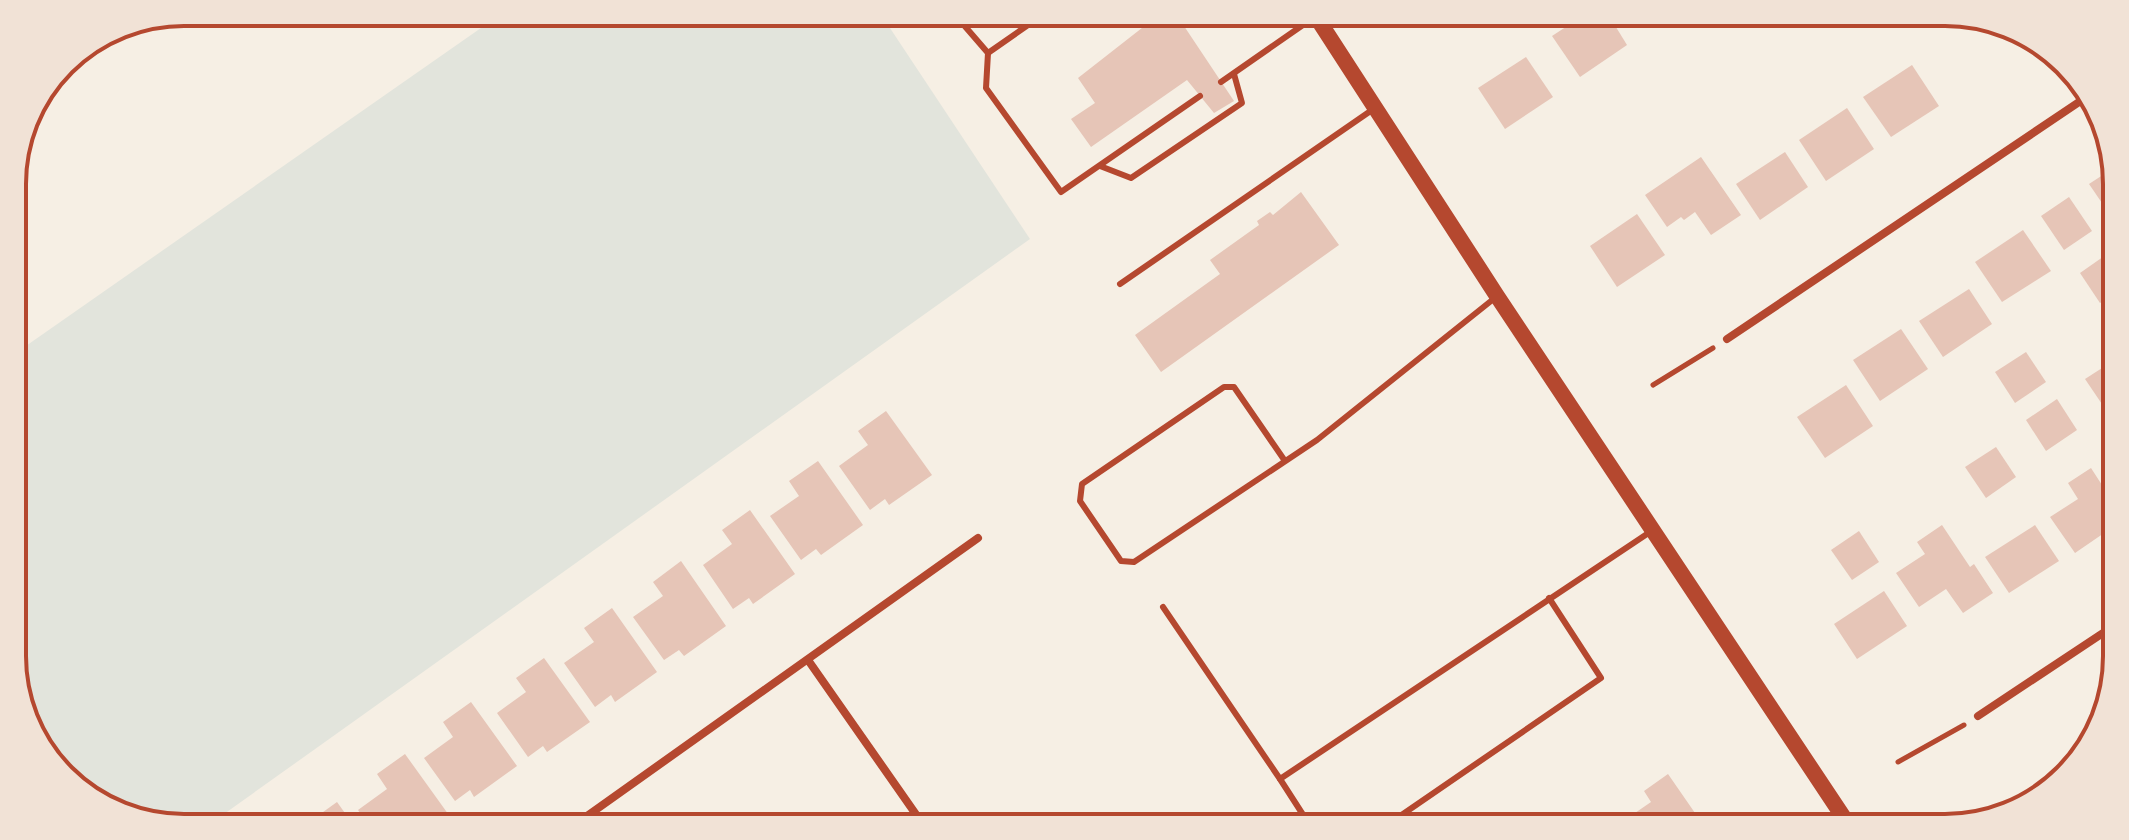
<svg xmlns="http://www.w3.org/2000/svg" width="2129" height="840" font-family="'Space Grotesk',sans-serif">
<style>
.green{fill:#e2e4dc}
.building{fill:#e6c5b7}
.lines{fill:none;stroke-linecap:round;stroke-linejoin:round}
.path{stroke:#b5482f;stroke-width:5}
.service{stroke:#b5482f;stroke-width:6}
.minor{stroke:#b5482f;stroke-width:8}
.secondary{stroke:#b5482f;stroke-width:16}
.rim{fill:none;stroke:#b5482f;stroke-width:4}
</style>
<rect width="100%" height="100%" fill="#f6efe4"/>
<path class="green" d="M 501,14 L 882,16 L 1030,239 L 217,819 L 128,819 L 54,769 L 15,689 L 13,355 Z"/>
<g class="building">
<path d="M 1156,17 L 1178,17 L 1234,101 L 1214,113 L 1187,80 L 1091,147 L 1071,119 L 1095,103 L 1078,78 Z"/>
<path d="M 1578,19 L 1611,19 L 1627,45 L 1580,77 L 1552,36 Z"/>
<path d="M 1526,57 L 1553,97 L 1505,129 L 1478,88 Z"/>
<path d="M 1912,65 L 1939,106 L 1891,137 L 1863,97 Z"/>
<path d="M 1847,108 L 1874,149 L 1826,181 L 1799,140 Z"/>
<path d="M 1785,152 L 1808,187 L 1760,220 L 1736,184 Z"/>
<path d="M 1701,157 L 1741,215 L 1711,235 L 1695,212 L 1684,220 L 1681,217 L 1667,227 L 1645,195 Z"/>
<path d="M 2115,167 L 2115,222 L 2089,184 Z"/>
<path d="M 1301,192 L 1339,245 L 1161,372 L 1135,335 L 1220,274 L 1210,260 L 1259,225 L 1257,221 L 1270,212 L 1273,215 Z"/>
<path d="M 2069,197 L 2092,231 L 2064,250 L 2041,216 Z"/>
<path d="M 1637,214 L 1665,255 L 1617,287 L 1590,246 Z"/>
<path d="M 2023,230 L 2051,271 L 2002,302 L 1975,262 Z"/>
<path d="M 2110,252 L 2114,258 L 2114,294 L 2100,303 L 2080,273 Z"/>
<path d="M 1969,289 L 1992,324 L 1943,357 L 1919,321 Z"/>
<path d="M 1901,329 L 1928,369 L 1880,401 L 1853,360 Z"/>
<path d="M 2026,352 L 2046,382 L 2015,403 L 1995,372 Z"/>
<path d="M 2113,361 L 2112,405 L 2106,410 L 2085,379 Z"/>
<path d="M 1846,385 L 1873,426 L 1825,458 L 1797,417 Z"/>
<path d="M 2057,399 L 2077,430 L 2046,451 L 2026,420 Z"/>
<path d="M 886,411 L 932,475 L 889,505 L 885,499 L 870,510 L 839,466 L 868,445 L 858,431 Z"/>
<path d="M 1996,447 L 2016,477 L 1986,498 L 1965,467 Z"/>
<path d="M 818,461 L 863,525 L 821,555 L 816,549 L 801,560 L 770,516 L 799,496 L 789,481 Z"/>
<path d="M 2091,468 L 2111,499 L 2110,529 L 2075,553 L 2050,517 L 2078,499 L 2068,483 Z"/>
<path d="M 750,510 L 795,574 L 753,604 L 749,598 L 733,609 L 703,565 L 732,544 L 722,530 Z"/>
<path d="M 1942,525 L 1970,567 L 1974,564 L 1993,593 L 1963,613 L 1946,589 L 1919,607 L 1896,573 L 1925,554 L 1917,542 Z"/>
<path d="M 2035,525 L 2059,561 L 2009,593 L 1985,557 Z"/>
<path d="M 1859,531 L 1879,562 L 1852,580 L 1831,550 Z"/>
<path d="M 681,561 L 726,626 L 684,656 L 679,650 L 664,660 L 633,617 L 663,596 L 653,582 Z"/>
<path d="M 1884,591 L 1907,626 L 1857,659 L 1834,624 Z"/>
<path d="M 612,608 L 657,672 L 615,702 L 611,695 L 595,707 L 564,663 L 594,642 L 584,628 Z"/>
<path d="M 544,658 L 590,722 L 547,752 L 543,746 L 528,757 L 497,713 L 526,692 L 516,678 Z"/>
<path d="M 471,702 L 517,766 L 474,797 L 470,790 L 455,801 L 424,758 L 453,737 L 443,722 Z"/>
<path d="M 405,754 L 451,818 L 448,820 L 365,820 L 358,810 L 387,789 L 377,774 Z"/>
<path d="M 1668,774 L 1704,826 L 1620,826 L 1619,824 L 1651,802 L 1644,791 Z"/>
<path d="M 337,802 L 350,820 L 312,820 Z"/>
</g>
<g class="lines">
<g class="path">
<path d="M 1653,385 L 1713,348"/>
<path d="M 1898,762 L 1964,725"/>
</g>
<g class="service">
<path d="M 956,16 L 988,53 L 986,88 L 1061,192 L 1200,96"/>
<path d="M 988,53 L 1041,16"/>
<path d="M 1221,82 L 1313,18"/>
<path d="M 1100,166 L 1131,178 L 1242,103 L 1234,74"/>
<path d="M 1120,284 L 1372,110"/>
<path d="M 1285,461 L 1234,387 L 1224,387 L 1082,484 L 1080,501 L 1121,561 L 1134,562 L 1317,440 L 1496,297"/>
<path d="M 1163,607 L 1280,779 L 1650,532"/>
<path d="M 1280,779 L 1309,824"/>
<path d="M 1387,825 L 1601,678 L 1549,598"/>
</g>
<g class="minor">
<path d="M 1727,339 L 2088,96"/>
<path d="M 808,660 L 922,823"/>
<path d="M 1978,716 L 2109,629"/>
<path d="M 580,821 L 978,538"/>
</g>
<path class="secondary" d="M 1317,18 L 1497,296 L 1850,827"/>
</g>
<path d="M0 0H2129V840H0ZM184 26H1945A158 158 0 0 1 2103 184V656A158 158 0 0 1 1945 814H184A158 158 0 0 1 26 656V184A158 158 0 0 1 184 26Z" fill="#f1e2d6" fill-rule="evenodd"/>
<path class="rim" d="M184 26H1945A158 158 0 0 1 2103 184V656A158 158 0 0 1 1945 814H184A158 158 0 0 1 26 656V184A158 158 0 0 1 184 26Z"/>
</svg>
